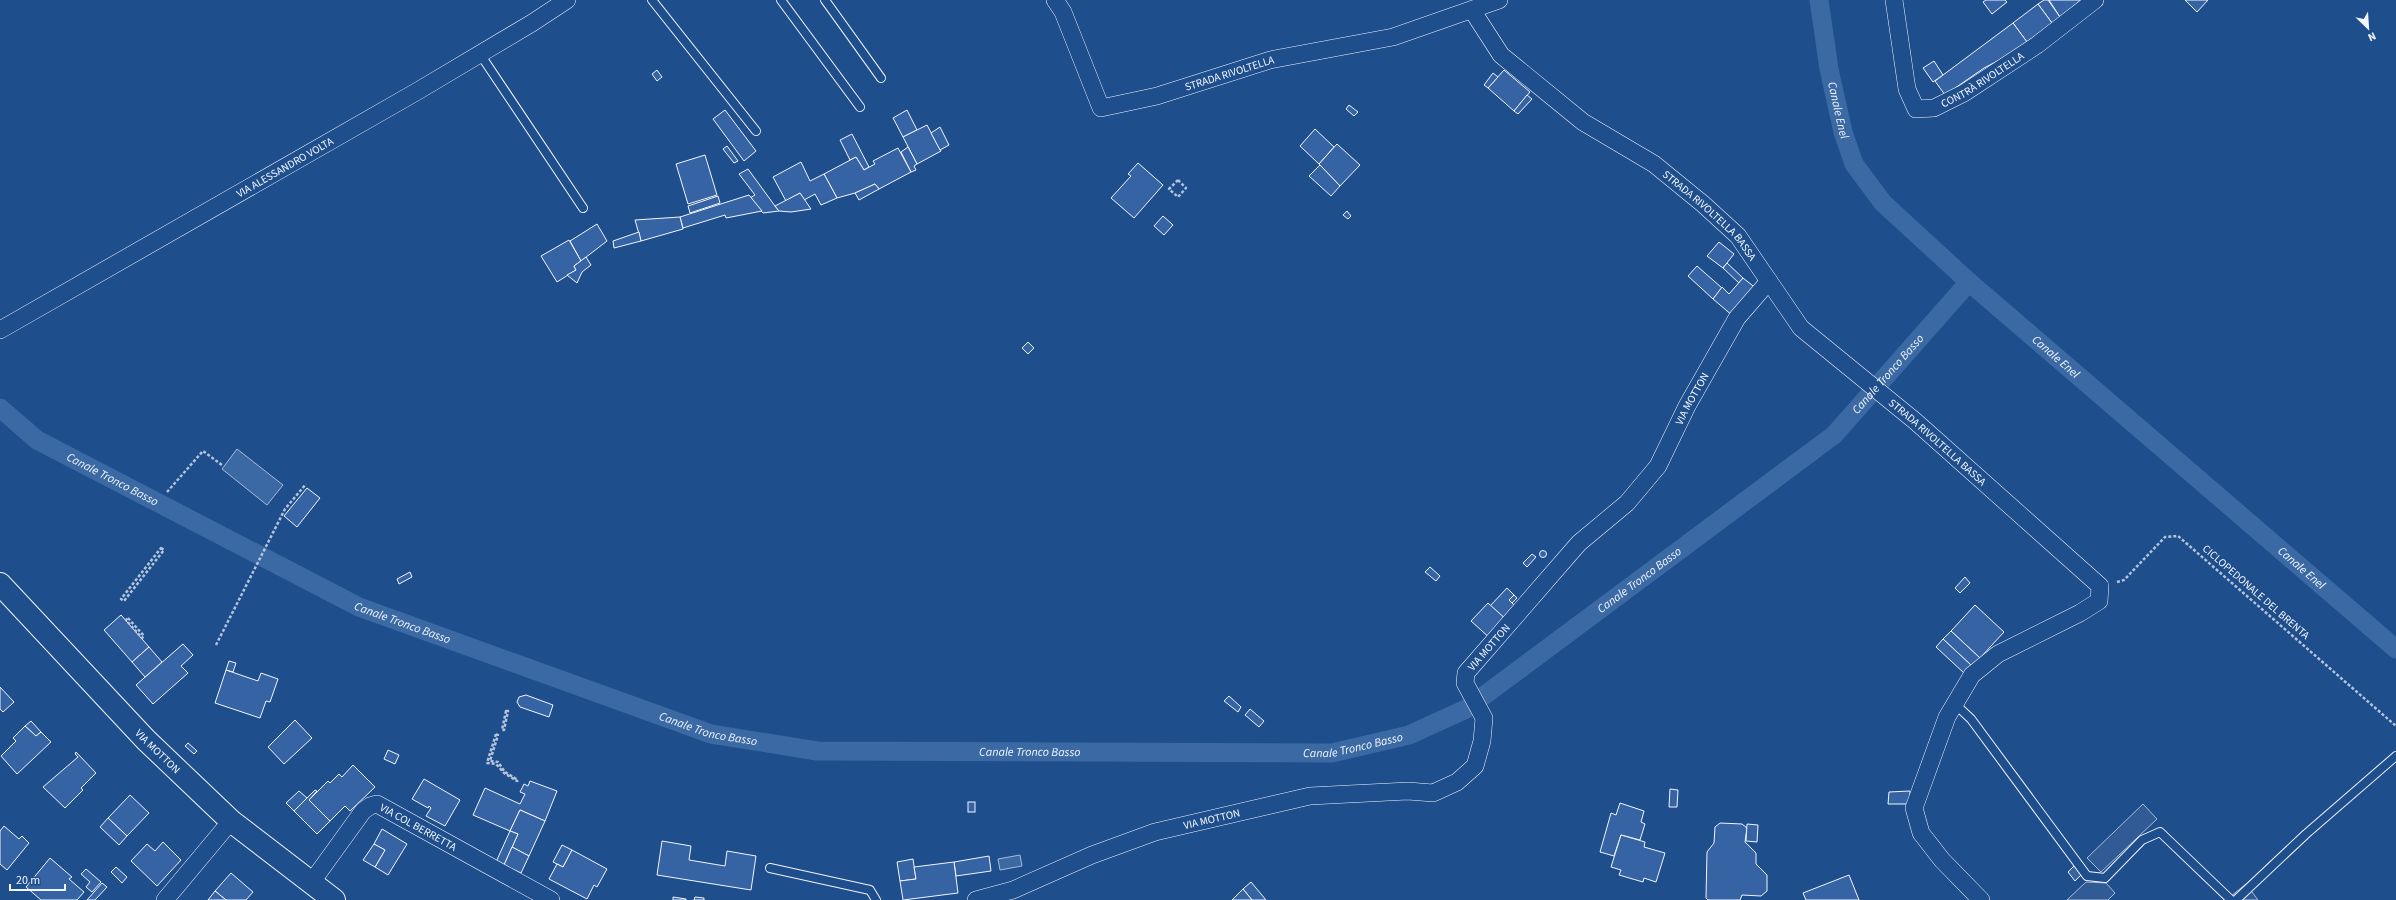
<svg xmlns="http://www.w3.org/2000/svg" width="2396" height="900" font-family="'Source Sans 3',sans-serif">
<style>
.parking{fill:#305b95;stroke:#a8bbd7}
.water{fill:#3b69a3;stroke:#a8bbd7}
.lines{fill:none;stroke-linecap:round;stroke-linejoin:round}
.canal{stroke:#3b69a3;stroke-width:19}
.building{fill:#3563a3;stroke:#f2f6ff}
.service-casing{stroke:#f2f6ff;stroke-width:10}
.minor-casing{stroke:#f2f6ff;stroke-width:18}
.secondary-casing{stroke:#f2f6ff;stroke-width:24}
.path{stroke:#b3c4dc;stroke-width:2.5;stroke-dasharray:3 2;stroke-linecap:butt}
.service{stroke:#1f4e8c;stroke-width:8}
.minor{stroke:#1f4e8c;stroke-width:17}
.secondary{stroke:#1f4e8c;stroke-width:22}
.labels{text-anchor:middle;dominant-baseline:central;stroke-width:3;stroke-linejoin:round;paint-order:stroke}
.street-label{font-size:11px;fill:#f2f6ff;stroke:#1f4e8c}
.water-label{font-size:12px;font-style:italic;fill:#f2f6ff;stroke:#1f4e8c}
</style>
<rect width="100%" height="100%" fill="#1f4e8c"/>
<g class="parking">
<path d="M 2143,804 L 2157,819 L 2101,872 L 2087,858 Z"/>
<path d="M 2086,882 L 2106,883 L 2115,893 L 2108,900 L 2067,900 Z"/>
<path d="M 2246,884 L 2258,900 L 2226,900 Z"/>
</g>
<g class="water">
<path d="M 237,449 L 283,485 L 267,505 L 222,469 Z"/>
<path d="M 1020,855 L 1022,866 L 1000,870 L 998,859 Z"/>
</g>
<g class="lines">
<g class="canal">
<path id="s1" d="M 1819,0 L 1829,69 L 1843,132 L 1854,164 L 1883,203 L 1969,282 L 2396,649"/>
<path id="s2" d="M 0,408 L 37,440 L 359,607 L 711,734 L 817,751 L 1332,753 L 1409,735 L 1466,709 L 1834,435 L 1969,282"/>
</g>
</g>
<g class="building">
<path d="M 1986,0 L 2005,0 L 2007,2 L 1992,14 L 1983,2 Z"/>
<path d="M 2044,0 L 2048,0 L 2060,17 L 2052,23 L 2038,4 Z"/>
<path d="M 2049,0 L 2081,0 L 2060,17 Z"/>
<path d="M 2185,0 L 2208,0 L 2197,12 Z"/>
<path d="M 2038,4 L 2052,23 L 2027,42 L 2013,23 Z"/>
<path d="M 2013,23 L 2027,42 L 2011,54 L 1984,68 L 1945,95 L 1935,81 Z"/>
<path d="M 1934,61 L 1943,75 L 1933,82 L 1923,68 Z"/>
<path d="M 657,70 L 662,77 L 657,81 L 652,74 Z"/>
<path d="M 1504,70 L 1530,92 L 1514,111 L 1488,88 Z"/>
<path d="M 1493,73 L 1498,77 L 1488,88 L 1484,85 Z"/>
<path d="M 1527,95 L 1532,99 L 1518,114 L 1514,111 Z"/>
<path d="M 1349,105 L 1358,112 L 1354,116 L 1346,109 Z"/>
<path d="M 725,110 L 756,151 L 744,161 L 713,119 Z"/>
<path d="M 907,110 L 917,130 L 903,137 L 893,118 Z"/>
<path d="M 927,125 L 941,151 L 917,164 L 903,137 Z"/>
<path d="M 940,127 L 949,145 L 940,150 L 931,133 Z"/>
<path d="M 1315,129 L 1334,147 L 1319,164 L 1300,146 Z"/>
<path d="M 852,134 L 869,167 L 864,170 L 856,157 L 850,160 L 840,140 Z"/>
<path d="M 1337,144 L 1360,165 L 1340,186 L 1319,164 Z"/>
<path d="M 727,146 L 738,161 L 734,163 L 723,149 Z"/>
<path d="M 908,147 L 917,164 L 914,166 L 916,170 L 911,172 L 901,152 Z"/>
<path d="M 898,148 L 911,172 L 879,189 L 875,184 L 855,193 L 837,198 L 824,174 L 856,157 L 864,170 L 875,164 L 873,161 Z"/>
<path d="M 705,155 L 717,195 L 688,204 L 676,164 Z"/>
<path d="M 801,162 L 810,181 L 824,174 L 837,198 L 821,205 L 815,194 L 804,200 L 800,193 L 786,201 L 773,177 Z"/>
<path d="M 1138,163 L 1163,185 L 1134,218 L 1111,198 L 1131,176 L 1128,174 Z"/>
<path d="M 1320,165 L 1340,186 L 1331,196 L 1309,176 Z"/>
<path d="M 748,169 L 775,206 L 779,211 L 763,213 L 750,198 L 755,195 L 739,174 Z"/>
<path d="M 875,184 L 879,189 L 859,200 L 855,193 Z"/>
<path d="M 800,193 L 811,209 L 791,212 L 779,211 L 775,206 Z"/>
<path d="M 749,195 L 762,211 L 726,218 L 725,215 L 683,228 L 680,217 Z"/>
<path d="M 718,196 L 720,203 L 690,213 L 688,206 Z"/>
<path d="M 1347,211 L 1351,216 L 1348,219 L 1343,215 Z"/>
<path d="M 1163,216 L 1173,225 L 1164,235 L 1154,226 Z"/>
<path d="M 680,217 L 683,229 L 641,241 L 635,220 Z"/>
<path d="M 597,224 L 607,241 L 581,261 L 570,241 Z"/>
<path d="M 639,232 L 641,241 L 614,248 L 613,241 Z"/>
<path d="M 569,240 L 581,261 L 574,266 L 576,270 L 557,282 L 541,256 Z"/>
<path d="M 1719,242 L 1734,254 L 1723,268 L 1707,256 Z"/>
<path d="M 586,257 L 591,265 L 582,272 L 577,283 L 567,275 L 576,270 L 574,266 Z"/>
<path d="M 1727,263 L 1743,278 L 1739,283 L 1723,268 Z"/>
<path d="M 1697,266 L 1722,288 L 1713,299 L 1688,276 Z"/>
<path d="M 1743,278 L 1757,289 L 1733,316 L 1713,299 L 1722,287 L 1729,294 Z"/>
<path d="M 1028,342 L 1034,348 L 1028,354 L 1022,348 Z"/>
<path d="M 307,488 L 320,498 L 297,527 L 284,516 Z"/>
<circle cx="1543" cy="554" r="3.5"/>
<path d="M 1532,554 L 1536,557 L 1527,567 L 1523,563 Z"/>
<path d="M 1430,567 L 1440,576 L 1436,581 L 1425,572 Z"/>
<path d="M 410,572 L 412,577 L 399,584 L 397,579 Z"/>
<path d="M 1965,577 L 1970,583 L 1960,593 L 1955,588 Z"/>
<path d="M 1507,588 L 1514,595 L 1509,600 L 1519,610 L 1509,622 L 1490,606 Z"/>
<path d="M 1514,595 L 1517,598 L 1512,603 L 1509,600 Z"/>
<path d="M 1488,603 L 1509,622 L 1492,640 L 1471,621 Z"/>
<path d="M 1975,605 L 2004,632 L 1980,658 L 1951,631 Z"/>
<path d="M 121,615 L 149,647 L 132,662 L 104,630 Z"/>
<path d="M 1951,631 L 1980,658 L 1972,666 L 1943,639 Z"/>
<path d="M 1943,639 L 1972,666 L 1965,674 L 1936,647 Z"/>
<path d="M 183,644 L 193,655 L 181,666 L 188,673 L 153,704 L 136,685 Z"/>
<path d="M 149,647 L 162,662 L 145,677 L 132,662 Z"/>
<path d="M 229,661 L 236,663 L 233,672 L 226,670 Z"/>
<path d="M 226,670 L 258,681 L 261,673 L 278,679 L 270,702 L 266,701 L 260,718 L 215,703 Z"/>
<path d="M 0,687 L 14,702 L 3,712 L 0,709 Z"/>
<path d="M 526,695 L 553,705 L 549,717 L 520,707 L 517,702 L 519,697 Z"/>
<path d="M 1229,696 L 1241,707 L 1238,712 L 1224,701 Z"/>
<path d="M 1250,709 L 1264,721 L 1259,727 L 1245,715 Z"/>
<path d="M 295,720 L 312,738 L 284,764 L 268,747 Z"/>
<path d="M 31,721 L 41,732 L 36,736 L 25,726 Z"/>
<path d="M 25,726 L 36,736 L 41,732 L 51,742 L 17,774 L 1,756 L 16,741 L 13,738 Z"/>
<path d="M 188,743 L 197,751 L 194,754 L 185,746 Z"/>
<path d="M 388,750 L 399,755 L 395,764 L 384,759 Z"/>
<path d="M 76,752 L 96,773 L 81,788 L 83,790 L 65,808 L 43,787 L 78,757 L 75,754 Z"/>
<path d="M 353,765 L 375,787 L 350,811 L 345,806 L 330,821 L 309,800 L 328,781 L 330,783 L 339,774 L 342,777 Z"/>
<path d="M 424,779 L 460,800 L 445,826 L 426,816 L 431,808 L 429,806 L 428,808 L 412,799 Z"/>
<path d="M 530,781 L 557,791 L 545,821 L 520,810 L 510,831 L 473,815 L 485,788 L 520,804 L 525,794 L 520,792 L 524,784 L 528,786 Z"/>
<path d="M 1670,789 L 1678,790 L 1677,807 L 1669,807 Z"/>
<path d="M 315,790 L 317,791 L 309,800 L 330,821 L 317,834 L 294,811 Z"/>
<path d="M 299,791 L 307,798 L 294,811 L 286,803 Z"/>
<path d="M 1910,791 L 1910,804 L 1888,804 L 1889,792 Z"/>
<path d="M 130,795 L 149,813 L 127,836 L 108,818 Z"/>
<rect x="968" y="802" width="7" height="10"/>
<path d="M 1620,803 L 1644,811 L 1641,822 L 1645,824 L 1640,840 L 1621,835 L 1614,856 L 1600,852 L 1611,813 L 1616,815 Z"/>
<path d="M 520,810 L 545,821 L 529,856 L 512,847 L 518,834 L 510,831 Z"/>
<path d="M 108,818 L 127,836 L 119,845 L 100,827 Z"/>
<path d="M 1720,823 L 1742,824 L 1747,828 L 1745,842 L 1756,853 L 1756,864 L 1767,875 L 1767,891 L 1761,896 L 1742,895 L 1740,900 L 1708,900 L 1706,898 L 1707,852 L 1714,843 L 1715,827 Z"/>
<path d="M 1747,824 L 1758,825 L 1757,842 L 1746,841 Z"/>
<path d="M 4,826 L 19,839 L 22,836 L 29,843 L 7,870 L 0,864 L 0,831 Z"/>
<path d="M 382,829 L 407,844 L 388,875 L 375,867 L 385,850 L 374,844 Z"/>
<path d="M 510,831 L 518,834 L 504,865 L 496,862 Z"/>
<path d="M 1621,835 L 1645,842 L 1644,847 L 1665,853 L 1656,882 L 1644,878 L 1643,882 L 1619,875 L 1621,870 L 1611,867 Z"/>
<path d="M 662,841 L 691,846 L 689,860 L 725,866 L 727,851 L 756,856 L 751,890 L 657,875 Z"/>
<path d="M 163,842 L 181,860 L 157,886 L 131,861 L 147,844 L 155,851 Z"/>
<path d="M 374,844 L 385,850 L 375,867 L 363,860 Z"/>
<path d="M 562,845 L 572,850 L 563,867 L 553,862 Z"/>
<path d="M 512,847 L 529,856 L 521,873 L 504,865 Z"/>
<path d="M 572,850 L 607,869 L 597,887 L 594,885 L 587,899 L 549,879 L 557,864 L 563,867 Z"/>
<path d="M 989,856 L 991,871 L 956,876 L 954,862 Z"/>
<path d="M 50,858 L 72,877 L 69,879 L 84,892 L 77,900 L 41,900 L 26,887 Z"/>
<path d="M 913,859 L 916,879 L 900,881 L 897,862 Z"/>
<path d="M 954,862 L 958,893 L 903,900 L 900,881 L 916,879 L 914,867 Z"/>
<path d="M 2075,865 L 2082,874 L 2075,881 L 2068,872 Z"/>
<path d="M 116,867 L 127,877 L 122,883 L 111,872 Z"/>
<path d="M 86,869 L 101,882 L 92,892 L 86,887 L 90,882 L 81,874 Z"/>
<path d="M 231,873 L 253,892 L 246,900 L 226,900 L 215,891 Z"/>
<path d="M 1849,875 L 1859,900 L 1806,900 L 1803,893 Z"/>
<path d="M 1251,882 L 1266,900 L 1252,900 L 1243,889 Z"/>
<path d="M 102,883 L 107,887 L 95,900 L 87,900 Z"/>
<path d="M 1243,889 L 1252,900 L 1232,900 Z"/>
<path d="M 215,891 L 226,900 L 208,900 Z"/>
<path d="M 673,897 L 686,899 L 686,900 L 673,900 Z"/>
<path d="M 695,897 L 704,898 L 704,900 L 694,900 Z"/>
</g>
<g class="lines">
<defs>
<g id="service">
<path d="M 652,0 L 756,131"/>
<path d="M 781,0 L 860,107"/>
<path d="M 825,0 L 881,78"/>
<path d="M 480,54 L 583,208"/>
<path d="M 1955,704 L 1971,719 L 2087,876 L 2105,878 L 2142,840 L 2160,832 L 2231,900"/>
<path d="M 770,868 L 870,890 L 876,900"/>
<path d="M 2236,900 L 2306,834 L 2396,756"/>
</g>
<g id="minor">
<path id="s3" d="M 1055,0 L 1063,12 L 1101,108 L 1157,96 L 1270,60 L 1393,37 L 1499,0"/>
<path id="s4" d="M 1894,0 L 1907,89 L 1916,109 L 1934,108 L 1964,93 L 2037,45 L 2095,0"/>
<path id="s5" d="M 1472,10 L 1501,55 L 1583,122 L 1654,164 L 1703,204 L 1738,236 L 1801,328 L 1915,421 L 2100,586 L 2099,601 L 2080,613 L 1998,654 L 1972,675 L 1947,717 L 1914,808 L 1921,833 L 1942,860 L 1981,900"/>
<path id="s6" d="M 0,330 L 416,92 L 532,23 L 567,0"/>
<path id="s7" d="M 311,883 L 363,811 L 370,806 L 377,804 L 551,900"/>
<path d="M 165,900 L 231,821"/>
<path id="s8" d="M 976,900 L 1013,890 L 1092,855 L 1155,832 L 1310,796 L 1408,791 L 1433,793 L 1457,782 L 1475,766 L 1482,741 L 1484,718 L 1465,683 L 1466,673 L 1579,543 L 1627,503 L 1658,466 L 1687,406 L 1737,318 L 1769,281"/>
</g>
<g id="secondary">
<path id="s9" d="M 0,584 L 146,740 L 231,821 L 334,900"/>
</g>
</defs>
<use href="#service" class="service-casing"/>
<use href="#minor" class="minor-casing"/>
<use href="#secondary" class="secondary-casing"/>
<g class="path">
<path d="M 1178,180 L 1186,188 L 1178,197 L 1169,189 Z"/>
<path d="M 167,492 L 203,451 L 222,465"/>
<path d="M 161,548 L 164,550 L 124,601 L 121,599 Z"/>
<path d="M 2117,582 L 2124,580 L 2165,537 L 2178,536 L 2396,726"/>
<path d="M 128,618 L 144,636 L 142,638 L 126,620 Z"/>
<path d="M 216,645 L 285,509 L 306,484"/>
<path d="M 506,711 L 508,711 L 504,730 L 502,730 Z"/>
<path d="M 496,734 L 498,735 L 490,761 L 498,762 L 505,772 L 518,780 L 517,781 L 504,773 L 496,764 L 487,763 Z"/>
</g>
<use href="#service" class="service"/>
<use href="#minor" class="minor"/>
<use href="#secondary" class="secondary"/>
</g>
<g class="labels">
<g class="street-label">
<text stroke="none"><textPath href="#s3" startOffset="251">STRADA RIVOLTELLA</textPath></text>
<text stroke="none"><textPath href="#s4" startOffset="186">CONTRÀ RIVOLTELLA</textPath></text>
<text stroke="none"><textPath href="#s6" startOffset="328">VIA ALESSANDRO VOLTA</textPath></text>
<text stroke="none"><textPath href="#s5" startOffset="318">STRADA RIVOLTELLA BASSA</textPath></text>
<text stroke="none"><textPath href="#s8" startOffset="982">VIA MOTTON</textPath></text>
<text stroke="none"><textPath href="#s5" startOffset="642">STRADA RIVOLTELLA BASSA</textPath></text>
<text transform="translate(2256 592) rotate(41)">CICLOPEDONALE DEL BRENTA</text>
<text stroke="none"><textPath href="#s8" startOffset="658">VIA MOTTON</textPath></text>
<text stroke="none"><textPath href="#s9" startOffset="230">VIA MOTTON</textPath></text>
<text stroke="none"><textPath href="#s8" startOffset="250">VIA MOTTON</textPath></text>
<text stroke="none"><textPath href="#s7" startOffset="152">VIA COL BERRETTA</textPath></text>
</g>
<g class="water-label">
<text stroke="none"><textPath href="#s1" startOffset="112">Canale Enel</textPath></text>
<text stroke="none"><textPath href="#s1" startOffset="448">Canale Enel</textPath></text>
<text stroke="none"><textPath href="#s2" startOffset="2090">Canale Tronco Basso</textPath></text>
<text stroke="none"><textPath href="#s2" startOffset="134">Canale Tronco Basso</textPath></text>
<text stroke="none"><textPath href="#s1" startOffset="772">Canale Enel</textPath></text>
<text stroke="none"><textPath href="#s2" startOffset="1766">Canale Tronco Basso</textPath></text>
<text stroke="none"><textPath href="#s2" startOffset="458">Canale Tronco Basso</textPath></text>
<text stroke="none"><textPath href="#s2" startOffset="782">Canale Tronco Basso</textPath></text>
<text stroke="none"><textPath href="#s2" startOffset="1430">Canale Tronco Basso</textPath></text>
<text stroke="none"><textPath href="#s2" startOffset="1106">Canale Tronco Basso</textPath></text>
</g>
</g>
<g transform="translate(2368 28) rotate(155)" stroke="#1f4e8c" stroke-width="3" paint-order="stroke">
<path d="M0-3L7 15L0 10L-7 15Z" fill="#f2f6ff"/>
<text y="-6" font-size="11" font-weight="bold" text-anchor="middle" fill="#f2f6ff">N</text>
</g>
<path d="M10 884v6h55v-6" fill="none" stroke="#f2f6ff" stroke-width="2"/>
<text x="16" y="884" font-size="12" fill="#f2f6ff" stroke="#1f4e8c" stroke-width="3" paint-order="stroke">20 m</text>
</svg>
